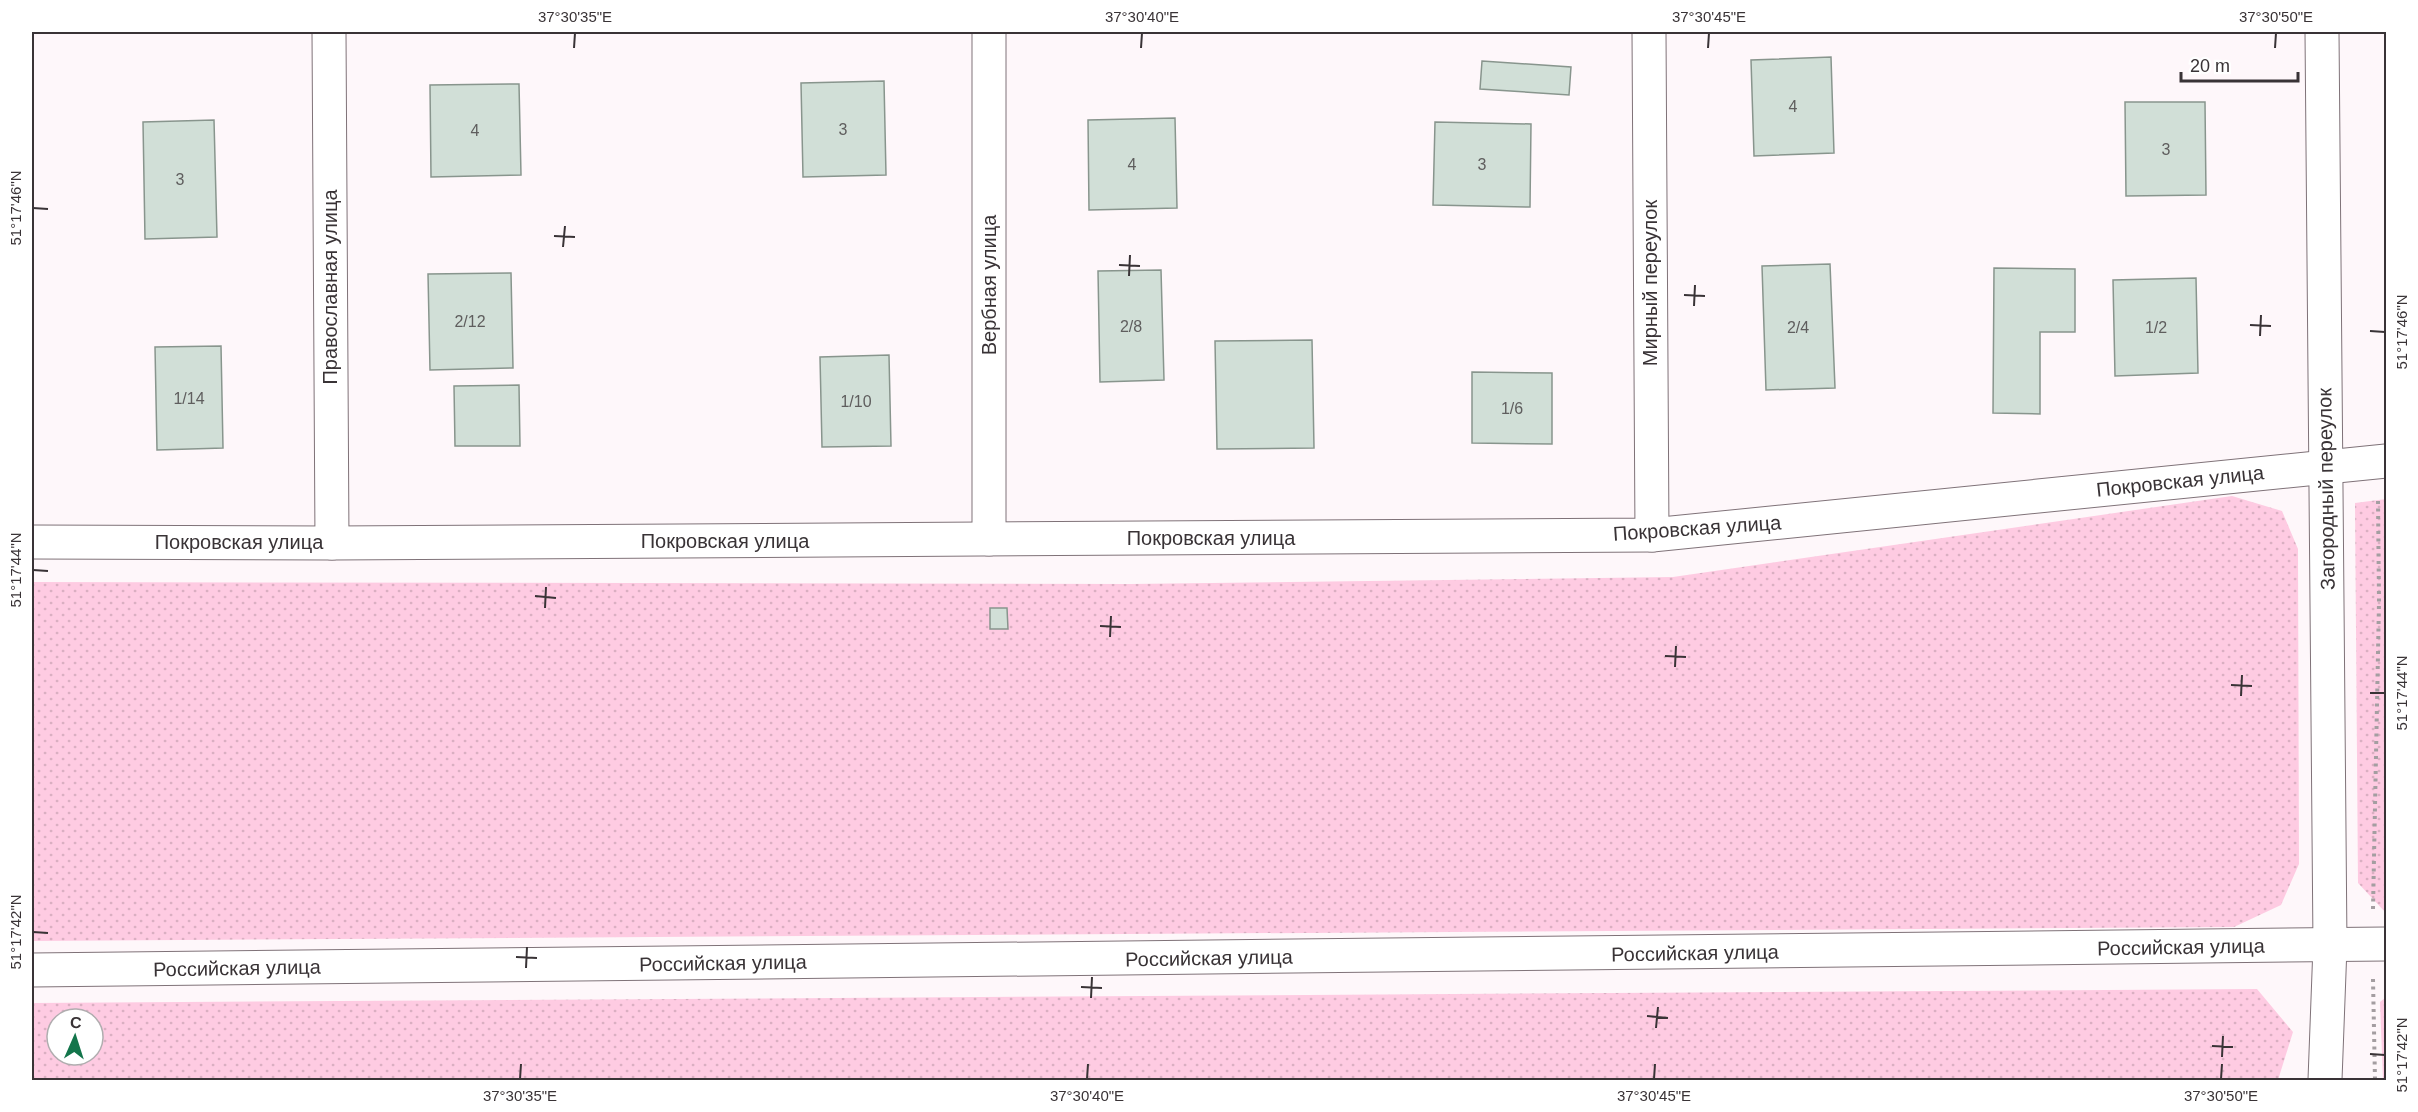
<svg xmlns="http://www.w3.org/2000/svg" width="2418" height="1112" font-family="Arial,sans-serif">
<style>
.grass{fill:url(#grass-dots);fill-rule:evenodd}
.building{fill:#d1dfd7;stroke:#88958d;stroke-width:1.5}
.lines{fill:none;stroke-linecap:round;stroke-linejoin:round}
.street-casing{stroke:#7f7278;stroke-width:35}
.secondary-casing{stroke:#7f7278;stroke-width:35}
.path{stroke:#a49ea1;stroke-width:4;stroke-dasharray:3 4.5;stroke-linecap:butt}
.street{stroke:#fff;stroke-width:33}
.secondary{stroke:#fff;stroke-width:33}
.ticks{fill:none;stroke:#393336;stroke-width:2}
.labels{text-anchor:middle;dominant-baseline:central;stroke-width:4.5;stroke-linejoin:round;paint-order:stroke}
.number-label{font-size:16px;fill:#5f5e5e}
.street-label{font-size:20px;fill:#393336;stroke:#fff}
.neatline{fill:none;stroke:#393336;stroke-width:2}
.ticks-label{font-size:15px;text-anchor:middle;fill:#393336}
</style>
<defs>
<pattern id="grass-dots" width="8" height="8" patternUnits="userSpaceOnUse" patternTransform="scale(1.5)"><rect width="8" height="8" fill="#fecbe2"/><path d="M2 2h.1M6 6h.1" fill="none" stroke="#daafc2" stroke-width="1.8" stroke-linecap="round"/></pattern>
</defs>
<rect width="100%" height="100%" fill="#fef7fa"/>
<g class="grass">
<path d="M 2232,496 L 2282,511 L 2298,549 L 2299,864 L 2281,905 L 2234,927 L 32,941 L 32,582 L 1130,584 L 1673,577 Z"/>
<path d="M 2386,499 L 2386,913 L 2358,883 L 2355,503 Z"/>
<path d="M 2257,989 L 2293,1032 L 2278,1080 L 32,1080 L 32,1003 ZM 57,1019 L 93,1019 L 93,1055 L 57,1055 Z"/>
<path d="M 2386,997 L 2386,1080 L 2383,1080 L 2380,1002 Z"/>
</g>
<g class="building">
<path d="M 1831,57 L 1834,153 L 1754,156 L 1751,60 Z"/>
<path d="M 1482,61 L 1571,67 L 1569,95 L 1480,89 Z"/>
<path d="M 884,81 L 886,175 L 803,177 L 801,83 Z"/>
<path d="M 519,84 L 521,175 L 431,177 L 430,85 Z"/>
<path d="M 2125,102 L 2205,102 L 2206,195 L 2126,196 Z"/>
<path d="M 1175,118 L 1177,208 L 1089,210 L 1088,120 Z"/>
<path d="M 214,120 L 217,237 L 145,239 L 143,122 Z"/>
<path d="M 1435,122 L 1531,124 L 1530,207 L 1433,205 Z"/>
<path d="M 1830,264 L 1835,388 L 1766,390 L 1762,266 Z"/>
<path d="M 1994,268 L 2075,269 L 2075,332 L 2040,332 L 2040,414 L 1993,413 Z"/>
<path d="M 1161,270 L 1164,380 L 1100,382 L 1098,271 Z"/>
<path d="M 511,273 L 513,368 L 430,370 L 428,274 Z"/>
<path d="M 2196,278 L 2198,373 L 2115,376 L 2113,280 Z"/>
<path d="M 1312,340 L 1314,448 L 1217,449 L 1215,341 Z"/>
<path d="M 221,346 L 223,448 L 157,450 L 155,347 Z"/>
<path d="M 889,355 L 891,446 L 822,447 L 820,357 Z"/>
<path d="M 1472,372 L 1552,373 L 1552,444 L 1472,443 Z"/>
<path d="M 519,385 L 520,446 L 455,446 L 454,386 Z"/>
<path d="M 990,608 L 1007,608 L 1008,629 L 990,629 Z"/>
</g>
<g class="lines">
<defs>
<g id="street">
<path d="M 329,32 L 332,543"/>
<path d="M 989,32 L 989,539"/>
<path d="M 1649,32 L 1652,535"/>
<path d="M 2322,32 L 2330,946"/>
<path d="M 32,542 L 332,543 L 1652,535 L 2386,461"/>
</g>
<g id="secondary">
<path d="M 32,970 L 2386,944"/>
<path d="M 2325,1080 L 2330,946"/>
</g>
</defs>
<use href="#street" class="street-casing"/>
<use href="#secondary" class="secondary-casing"/>
<g class="path">
<path d="M 2373,909 L 2379,602 L 2378,499"/>
<path d="M 2373,979 L 2375,1080"/>
</g>
<use href="#street" class="street"/>
<use href="#secondary" class="secondary"/>
</g>
<path class="ticks" d="M 574,48 L 575,33M 1141,48 L 1142,33M 1708,48 L 1709,33M 2275,48 L 2276,33M 33,208 L 48,209M 554,236 L 575,237M 563,247 L 565,226M 1119,265 L 1140,266M 1129,276 L 1130,255M 1684,295 L 1705,296M 1694,306 L 1695,285M 2250,325 L 2271,326M 2370,331 L 2385,332M 2260,336 L 2261,315M 33,570 L 48,571M 535,596 L 556,598M 545,608 L 546,587M 1100,626 L 1121,627M 1110,637 L 1111,616M 1665,656 L 1686,657M 1675,667 L 1676,646M 2231,685 L 2252,686M 2370,693 L 2385,693M 2241,696 L 2242,675M 33,932 L 48,933M 516,957 L 537,958M 526,968 L 527,947M 1081,987 L 1102,988M 1091,998 L 1092,977M 1647,1016 L 1668,1018M 1656,1028 L 1658,1007M 2212,1046 L 2233,1047M 2370,1054 L 2385,1055M 2222,1057 L 2223,1036M 520,1079 L 521,1064M 1087,1079 L 1088,1064M 1654,1079 L 1655,1064M 2221,1079 L 2222,1064"/>
<g class="labels">
<g class="number-label">
<text x="1793" y="106">4</text>
<text x="843" y="129">3</text>
<text x="475" y="130">4</text>
<text x="2166" y="149">3</text>
<text x="1132" y="164">4</text>
<text x="1482" y="164">3</text>
<text x="180" y="179">3</text>
<text x="470" y="321">2/12</text>
<text x="1131" y="326">2/8</text>
<text x="1798" y="327">2/4</text>
<text x="2156" y="327">1/2</text>
<text x="189" y="398">1/14</text>
<text x="856" y="401">1/10</text>
<text x="1512" y="408">1/6</text>
</g>
<g class="street-label">
<text transform="translate(1650 283) rotate(-90)">Мирный переулок</text>
<text transform="translate(989 285) rotate(-90)">Вербная улица</text>
<text transform="translate(330 287) rotate(-90)">Православная улица</text>
<text transform="translate(2180 481) rotate(-6)">Покровская улица</text>
<text transform="translate(2326 489) rotate(-91)">Загородный переулок</text>
<text transform="translate(1697 528) rotate(-4)">Покровская улица</text>
<text x="1211" y="538">Покровская улица</text>
<text x="725" y="541">Покровская улица</text>
<text x="239" y="542">Покровская улица</text>
<text transform="translate(2181 947) rotate(-1)">Российская улица</text>
<text transform="translate(1695 953) rotate(-1)">Российская улица</text>
<text transform="translate(1209 958) rotate(-1)">Российская улица</text>
<text transform="translate(723 963) rotate(-1)">Российская улица</text>
<text transform="translate(237 968) rotate(-1)">Российская улица</text>
</g>
</g>
<rect width="2418" height="1112" fill="none" stroke="#ffffff" stroke-width="66"/>
<g transform="translate(75 1037) rotate(3)"><circle r="28" fill="#ffffff" stroke="#b0adaf" stroke-width="1.5"/>
<path d="M0-4.5L10 22L0 15L-10 22Z" fill="#13754b"/>
<text y="-9" font-size="16" font-weight="bold" text-anchor="middle" fill="#393336">С</text>
</g>
<path d="M2181 72v9h117v-9" fill="none" stroke="#393336" stroke-width="3"/>
<text x="2190" y="72" font-size="18" fill="#393336" stroke="#ffffff" stroke-width="4.5" paint-order="stroke">20 m</text>
<rect x="33" y="33" width="2352" height="1046" class="neatline"/>
<g class="ticks-label">
<text x="575" y="22">37°30'35"E</text>
<text x="1142" y="22">37°30'40"E</text>
<text x="1709" y="22">37°30'45"E</text>
<text x="2276" y="22">37°30'50"E</text>
<text transform="translate(16 208) rotate(-90)" y="5">51°17'46"N</text>
<text transform="translate(2402 332) rotate(-90)" y="5">51°17'46"N</text>
<text transform="translate(16 570) rotate(-90)" y="5">51°17'44"N</text>
<text transform="translate(2402 693) rotate(-90)" y="5">51°17'44"N</text>
<text transform="translate(16 932) rotate(-90)" y="5">51°17'42"N</text>
<text transform="translate(2402 1055) rotate(-90)" y="5">51°17'42"N</text>
<text x="520" y="1101">37°30'35"E</text>
<text x="1087" y="1101">37°30'40"E</text>
<text x="1654" y="1101">37°30'45"E</text>
<text x="2221" y="1101">37°30'50"E</text>
</g>
</svg>
